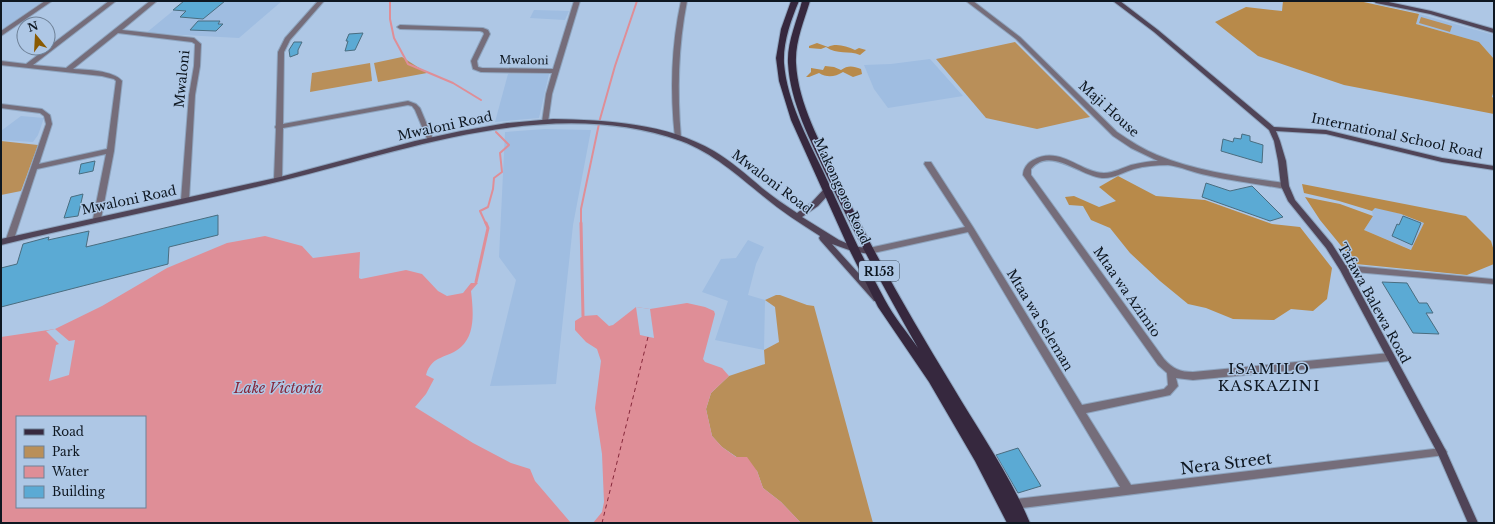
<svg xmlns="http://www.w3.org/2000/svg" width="1495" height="524" font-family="'Libre Baskerville',serif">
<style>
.built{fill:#9fbde1}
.green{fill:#b98f59}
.forest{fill:#b88a4a}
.water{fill:#df8e97;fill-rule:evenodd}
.pier{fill:#aec7e5}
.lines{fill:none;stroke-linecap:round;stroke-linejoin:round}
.stream-far1{stroke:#df8e97;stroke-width:2}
.stream{stroke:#df8e97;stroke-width:3}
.ferry{stroke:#86273a;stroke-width:1;stroke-dasharray:4 3.5;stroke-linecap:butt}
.building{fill:#5baad4;stroke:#4a6d80}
.street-casing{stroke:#8ea4be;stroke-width:2}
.secondary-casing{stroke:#8ea4be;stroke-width:2}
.primary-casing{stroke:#8ea4be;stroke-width:2}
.street{fill:#756d7a;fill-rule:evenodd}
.secondary{fill:#504457;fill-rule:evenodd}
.primary{fill:#36283e;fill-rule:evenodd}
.labels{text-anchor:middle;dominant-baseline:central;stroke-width:3;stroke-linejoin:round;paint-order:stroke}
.far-street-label{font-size:11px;fill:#0e1721;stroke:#aec7e5}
.shield{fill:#aec7e5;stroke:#3e4c5c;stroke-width:1}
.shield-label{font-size:12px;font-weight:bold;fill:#0e1721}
.street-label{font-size:13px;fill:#0e1721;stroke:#aec7e5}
.water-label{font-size:14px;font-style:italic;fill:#86273a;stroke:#aec7e5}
.quarter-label{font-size:15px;letter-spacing:1px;fill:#0e1721;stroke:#aec7e5}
.near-street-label{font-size:16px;fill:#0e1721;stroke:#aec7e5}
</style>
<rect width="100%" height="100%" fill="#aec7e5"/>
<g class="built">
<path d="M 1,1 L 43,1 L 1,30 Z"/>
<path d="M 185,1 L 282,1 L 239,38 L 146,33 Z"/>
<path d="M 534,10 L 569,11 L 565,20 L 530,18 Z"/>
<path d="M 1419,14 L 1494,35 L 1494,59 L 1479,42 L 1416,24 Z"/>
<path d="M 930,59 L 963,96 L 888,108 L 874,89 L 864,65 L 891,64 Z"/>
<path d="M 508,74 L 549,74 L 539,118 L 495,122 Z"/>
<path d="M 21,116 L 44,118 L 38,135 L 33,142 L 1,140 L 1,131 Z"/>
<path d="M 545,129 L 591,130 L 573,225 L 556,384 L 490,386 L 516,280 L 499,257 L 505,132 Z"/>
<path d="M 1375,207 L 1401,214 L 1424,223 L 1412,250 L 1364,230 L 1373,216 L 1372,211 Z"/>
<path d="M 748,240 L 764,247 L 756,264 L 748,295 L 765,300 L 764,350 L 715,340 L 728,301 L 702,292 L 721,259 L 736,258 Z"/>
</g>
<g class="green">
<path d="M 1421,17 L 1452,26 L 1450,32 L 1419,23 Z"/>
<path d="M 1015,42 L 1090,117 L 1037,129 L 986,118 L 936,59 Z"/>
<path d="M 402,57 L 427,73 L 378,82 L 374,63 Z"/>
<path d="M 370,63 L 372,81 L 310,92 L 312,73 Z"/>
<path d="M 1,141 L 38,145 L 21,191 L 1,195 Z"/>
<path d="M 776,295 L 780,295 L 807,305 L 814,306 L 873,523 L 801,523 L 781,502 L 763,488 L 757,471 L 722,447 L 712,436 L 706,409 L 711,393 L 729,376 L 765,364 L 764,350 L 779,342 L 775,307 L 765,300 Z"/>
</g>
<g class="forest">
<path d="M 1283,1 L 1359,1 L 1419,14 L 1416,24 L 1479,42 L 1494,59 L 1494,90 L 1492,97 L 1494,98 L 1494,114 L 1344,85 L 1258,56 L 1215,22 L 1246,7 L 1282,11 Z"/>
<path d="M 817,43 L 828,47 C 836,43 846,46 855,50 L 859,48 L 866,50 L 860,55 C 849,50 837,55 826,47 L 821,49 L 809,48 L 809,46 Z"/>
<path d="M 825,66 L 834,67 L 841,70 C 848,65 853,66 861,69 L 862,74 L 853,77 L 843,72 C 835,77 827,78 819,73 L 809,77 L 806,77 L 811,72 L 811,68 L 823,70 Z"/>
<path d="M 1118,176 L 1156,196 L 1205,200 L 1272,224 L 1300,227 L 1332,268 L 1327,299 L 1313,311 L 1291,309 L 1274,320 L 1233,319 L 1206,308 L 1188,304 L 1160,281 L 1130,253 L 1110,228 L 1091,220 L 1083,206 L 1069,205 L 1065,197 L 1074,196 L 1099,207 L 1116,201 L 1099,187 Z"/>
<path d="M 1302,184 L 1466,216 L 1491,241 L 1494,251 L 1494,264 L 1467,275 L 1356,264 L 1320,220 L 1305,197 L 1340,204 L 1373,216 L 1364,230 L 1411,250 L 1424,223 L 1401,214 L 1375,208 L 1372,211 L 1339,201 L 1304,193 Z"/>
</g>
<g class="water">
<path d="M 265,236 L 302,246 L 313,258 L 360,252 L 359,278 L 361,279 L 406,270 L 422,274 L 438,291 L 447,296 L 463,293 L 471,283 L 478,283 L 471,291 C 473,309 476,334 461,347 C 448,359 432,354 426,375 L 434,379 L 426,394 L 415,407 L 473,443 L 511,463 L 530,469 L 535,481 L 571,523 L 1,523 L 1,337 L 55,329 L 102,306 L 167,268 L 227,243 ZM 17,417 L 145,417 L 145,507 L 17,507 Z"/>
<path d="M 687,303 L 705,307 L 714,311 L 715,314 L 703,359 L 705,362 L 722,368 L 729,376 L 711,393 L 706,409 L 712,436 L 722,447 L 736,457 L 747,457 L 757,471 L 763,488 L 781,502 L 801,523 L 593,523 L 602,512 L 604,502 L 602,454 L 595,408 L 601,361 L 597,349 L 586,342 L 575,330 L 575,321 L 583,316 L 597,315 L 609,326 L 613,325 L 636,307 L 650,309 Z"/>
</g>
<g class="pier">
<path d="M 636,307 L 650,309 L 654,338 L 640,335 Z"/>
<path d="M 55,329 L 69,341 L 75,340 L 69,375 L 49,381 L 56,345 L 59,344 L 46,331 Z"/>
</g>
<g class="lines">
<g class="stream-far1">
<path d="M 390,1 L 390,19 L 394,38 L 408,64 L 453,83 L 481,100"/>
<path d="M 486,224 L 480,211 L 488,207 L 493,189 L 494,178 L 502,172 L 500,153 L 509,145 L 496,132"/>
<path d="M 581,224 L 581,209 L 600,119 L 615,66 L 637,1"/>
</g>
<g class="stream">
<path d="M 581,223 L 583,316"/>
<path d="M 476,282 L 488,228 L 486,223"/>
</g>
<path class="ferry" d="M 602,523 L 648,337"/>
</g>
<g class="building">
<path d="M 184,1 L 225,1 L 203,19 L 180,17 L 186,11 L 173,10 Z"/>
<path d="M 198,21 L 220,21 L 218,24 L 223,24 L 216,31 L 190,30 Z"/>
<path d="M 363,33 L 355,50 L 345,51 L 348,41 L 346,41 L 349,34 Z"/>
<path d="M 294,42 L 302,42 L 298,50 L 298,54 L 290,57 L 289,50 Z"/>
<path d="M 1242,134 L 1250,136 L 1250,141 L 1263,145 L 1262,163 L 1221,151 L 1223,139 L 1233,142 L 1234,138 L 1241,139 Z"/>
<path d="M 95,161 L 93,171 L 79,174 L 81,164 Z"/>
<path d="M 1206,183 L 1230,191 L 1252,186 L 1283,217 L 1270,221 L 1202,197 Z"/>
<path d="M 83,194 L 78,216 L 64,218 L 71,197 Z"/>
<path d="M 218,215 L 218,235 L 169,247 L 168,264 L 1,307 L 1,268 L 17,264 L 23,244 L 49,237 L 48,240 L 89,231 L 86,247 Z"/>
<path d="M 1403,216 L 1421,223 L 1412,245 L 1392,236 L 1397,224 L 1399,225 Z"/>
<path d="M 1382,282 L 1407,283 L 1419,303 L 1427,303 L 1433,313 L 1426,313 L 1439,334 L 1413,333 Z"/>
<path d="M 1018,448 L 1041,486 L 1018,493 L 996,455 Z"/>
</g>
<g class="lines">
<defs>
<g id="street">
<path d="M 45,1 L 52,1 L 1,36 L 1,31 Z"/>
<path d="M 109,1 L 116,1 L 33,65 L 66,68 L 150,1 L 157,1 L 122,30 L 194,38 L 201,44 L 200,66 L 195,95 L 189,200 L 185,203 L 181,200 L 189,95 L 194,66 L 195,44 L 192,42 L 118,33 L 73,69 C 86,70 113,70 122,81 L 114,151 L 101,219 L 97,222 L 93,219 L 106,154 L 37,169 L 14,239 L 13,241 L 7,241 L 6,239 L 46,124 L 44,116 L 40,113 L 1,108 L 1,104 L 42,109 L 50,115 L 52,124 L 39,164 L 107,149 L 116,81 L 114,79 L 102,76 L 1,65 L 1,61 L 26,64 Z"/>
<path d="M 318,1 L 324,1 L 290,40 L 284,52 L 283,124 L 408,101 L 416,104 L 420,108 L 433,139 L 430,141 L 428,141 L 415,110 L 412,106 L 408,105 L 283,128 L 282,179 L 278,181 L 274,179 L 276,129 L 275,127 L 276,125 L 278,52 L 285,38 Z"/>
<path d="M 574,1 L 580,1 L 552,94 L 548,122 L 545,124 L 542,122 L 546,94 L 552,73 L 481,72 L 473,69 L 471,61 L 484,34 L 483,32 L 480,31 L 400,29 L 397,27 L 400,25 L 483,28 L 488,30 L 490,34 L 477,61 L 478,67 L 482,68 L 553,69 Z"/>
<path d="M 681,1 L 687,1 C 678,47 677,91 681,138 L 678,140 L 675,138 C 670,91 671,47 681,1 Z"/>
<path d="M 966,1 L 973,1 L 1020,37 L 1117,132 C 1130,141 1143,149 1157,155 C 1198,172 1242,177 1285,183 L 1289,186 L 1285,189 C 1259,184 1232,181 1206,175 C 1195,173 1179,166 1168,165 C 1157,165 1145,166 1134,169 C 1124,172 1113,179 1102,178 C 1080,176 1050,146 1031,169 L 1031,175 L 1034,179 L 1164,359 C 1173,369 1180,372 1193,372 L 1390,353 L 1393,354 L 1394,357 L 1393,360 L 1390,361 L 1193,380 L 1176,378 L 1178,386 L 1170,395 L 1086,413 L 1131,485 L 1442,448 L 1445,449 L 1447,452 L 1445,455 L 1015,509 L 1011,507 L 1010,504 L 1011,501 L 1015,499 L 1120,487 L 968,232 L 869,254 L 865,251 L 869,248 L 965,227 L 924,164 L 925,162 L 931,162 L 973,227 L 1082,405 L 1164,389 L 1168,385 L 1167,373 L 1158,365 L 1023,175 C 1023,169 1027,163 1033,160 C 1060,145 1081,173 1104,173 C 1113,173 1122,168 1131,165 C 1140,163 1149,161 1158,161 L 1131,148 L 1113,136 L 1016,39 Z"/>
<path d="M 1343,265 L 1492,279 L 1494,280 L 1494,284 L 1343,271 L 1339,268 Z"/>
</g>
<g id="secondary">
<path d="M 1113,1 L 1120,1 L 1158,30 L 1274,127 L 1326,130 L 1442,158 L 1494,166 L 1494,170 L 1442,162 L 1326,134 L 1276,131 L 1280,141 L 1286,161 L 1289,186 L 1295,200 L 1332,244 L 1346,266 L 1445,449 L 1478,523 L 1468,523 L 1438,454 L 1340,270 L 1326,248 L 1288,201 L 1281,186 L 1278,161 L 1274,141 L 1269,130 L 1154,32 Z"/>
<path d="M 1373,1 L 1384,1 L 1431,11 L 1494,29 L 1494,33 L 1430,14 L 1376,3 Z"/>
<path d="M 553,119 C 607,120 666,123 714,151 C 731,161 747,175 762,188 C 773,197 785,205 797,213 L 812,202 L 824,189 L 830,189 L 831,191 L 830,193 L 818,206 L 802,217 L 839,240 L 853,246 L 872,249 L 873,251 L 872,253 L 869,254 L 852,251 L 832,244 L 880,297 L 881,299 L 880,301 L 874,301 L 820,240 L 819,238 L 820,236 C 801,224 781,211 763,196 C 737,175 713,153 681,141 C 550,95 408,150 281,181 C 188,204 94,222 1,245 L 1,239 L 280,177 L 415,141 L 461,131 L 507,123 Z"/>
</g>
<path id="primary" d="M 791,1 L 799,1 C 791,20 783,42 784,63 C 787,101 807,137 823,171 C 843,214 862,258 885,300 C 894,317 907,332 918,348 C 886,292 855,235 827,176 C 811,141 790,103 788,63 C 787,42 797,21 802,1 L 810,1 C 804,21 795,42 796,63 C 798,104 821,144 839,181 C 873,252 912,320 953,387 C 979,431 1010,475 1030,523 L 1007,523 L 975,461 L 929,382 L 878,307 L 849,249 L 791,120 L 779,81 L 776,58 L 781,29 Z"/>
</defs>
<use href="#street" class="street-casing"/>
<use href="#secondary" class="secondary-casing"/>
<use href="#primary" class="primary-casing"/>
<use href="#street" class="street"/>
<use href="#secondary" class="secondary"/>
<use href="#primary" class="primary"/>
</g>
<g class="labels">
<g class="far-street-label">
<text transform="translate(524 60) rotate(1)">Mwaloni</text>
</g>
<rect class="shield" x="859" y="261" width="40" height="20" rx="3"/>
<g class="shield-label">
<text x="879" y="271">R153</text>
</g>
<g class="street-label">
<text transform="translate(182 79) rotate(-84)">Mwaloni</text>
<text transform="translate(1109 109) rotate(42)">Maji House</text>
<text transform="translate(445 126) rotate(-12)">Mwaloni Road</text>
<text transform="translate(1397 136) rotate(12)">International School Road</text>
<text transform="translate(772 182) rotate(37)">Mwaloni Road</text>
<text transform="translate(842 191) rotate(65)">Makongoro Road</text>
<text transform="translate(129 200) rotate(-12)">Mwaloni Road</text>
<text transform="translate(1127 292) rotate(55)">Mtaa wa Azimio</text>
<text transform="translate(1374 303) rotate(61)">Tafawa Balewa Road</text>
<text transform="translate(1040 320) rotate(59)">Mtaa wa Seleman</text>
</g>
<g class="water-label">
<text x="278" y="388">Lake Victoria</text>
</g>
<g class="quarter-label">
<text x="1269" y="368">ISAMILO<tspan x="1269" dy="17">KASKAZINI</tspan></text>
</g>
<g class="near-street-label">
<text transform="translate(1226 463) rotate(-7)">Nera Street</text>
</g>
</g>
<rect width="1495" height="524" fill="none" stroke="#0e1721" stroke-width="4"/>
<rect x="16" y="416" width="130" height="92" fill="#aec7e5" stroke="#6e8197"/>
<rect x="24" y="429" width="20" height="6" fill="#36283e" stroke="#6e8197"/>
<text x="52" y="436" font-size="12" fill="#0e1721">Road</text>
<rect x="24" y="446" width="20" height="12" fill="#b98f59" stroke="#6e8197"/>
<text x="52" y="456" font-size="12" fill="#0e1721">Park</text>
<rect x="24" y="466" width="20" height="12" fill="#df8e97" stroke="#6e8197"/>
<text x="52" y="476" font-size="12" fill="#0e1721">Water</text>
<rect x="24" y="486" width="20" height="12" fill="#5baad4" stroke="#6e8197"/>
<text x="52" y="496" font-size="12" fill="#0e1721">Building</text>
<g transform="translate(36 36) rotate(342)"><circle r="19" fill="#aec7e5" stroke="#6e8197"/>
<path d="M0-3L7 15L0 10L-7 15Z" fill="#8a5a01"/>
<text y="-6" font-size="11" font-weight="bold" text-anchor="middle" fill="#0e1721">N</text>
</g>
</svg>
